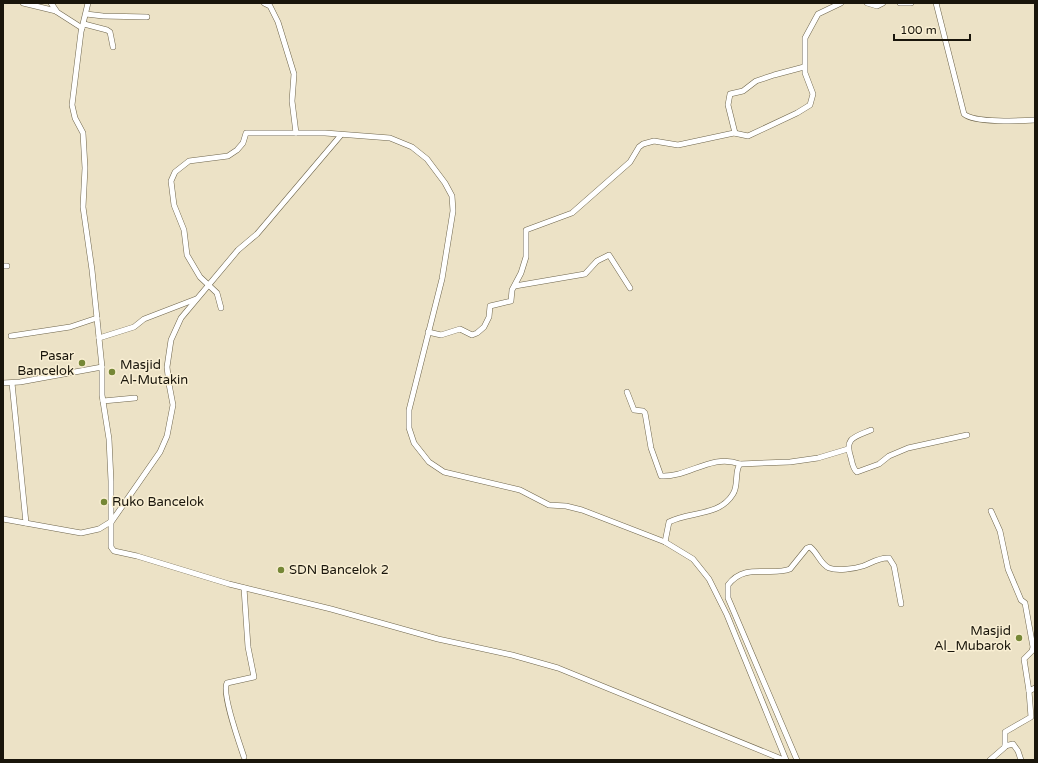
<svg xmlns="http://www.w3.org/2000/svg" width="1038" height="763" font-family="'Varela Round',sans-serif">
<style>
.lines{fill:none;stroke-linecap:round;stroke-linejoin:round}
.minor-casing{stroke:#6e654c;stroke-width:6}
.minor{stroke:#fff;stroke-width:5}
.poi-dot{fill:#758736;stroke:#f9efd3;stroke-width:1.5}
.labels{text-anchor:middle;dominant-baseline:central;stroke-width:3;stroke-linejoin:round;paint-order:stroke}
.poi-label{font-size:13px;fill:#19150b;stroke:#f9efd3;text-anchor:start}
</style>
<rect width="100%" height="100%" fill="#ece2c6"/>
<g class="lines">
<defs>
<g id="minor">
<path d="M 23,3 L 56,11"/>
<path d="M 51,3 L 57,12 L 82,28"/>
<path d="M 88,3 L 81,32 L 72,105 L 75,118 L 83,133 L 85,168 L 83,207 L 92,270 L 102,367"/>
<path d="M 264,3 L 270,6 L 278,22 L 294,74 L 292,101 L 296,133"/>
<path d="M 867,3 L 877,6 L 883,3"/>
<path d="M 900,3 L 911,3"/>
<path d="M 936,3 L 964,114 C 974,123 1021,121 1035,120"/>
<path d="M 86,14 L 103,16 L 147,17"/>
<path d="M 84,24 L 107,30 L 110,32 L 113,47"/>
<path d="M 735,133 L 728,105 L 730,94 L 743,91 L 756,81 L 774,75 L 804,67"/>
<path d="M 3,266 L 7,266"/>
<path d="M 515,286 L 585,274 L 597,261 L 609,255 L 630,288"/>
<path d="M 221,308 L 217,293 L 200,277 L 187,255 L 184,230 L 174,205 L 171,181 L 175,172 L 189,161 L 228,156 L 237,150 L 243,143 L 246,133 L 325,133 L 390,138 L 412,147 L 427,159 L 445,183 L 452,196 L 453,211 L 442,279 L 409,410 L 409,428 L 414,443 L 429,462 L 444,472 L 520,490 L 549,505 L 566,506 L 582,510 L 665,542 L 693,559 L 709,579 L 727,615 L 786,760"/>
<path d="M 428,332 L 441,335 L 460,329 L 472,335 L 477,333 L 484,327 L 489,317 L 490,306 L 511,301 L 512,290 L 521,273 L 526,257 L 526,230 L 572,213 L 630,162 L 639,147 L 643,144 L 654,141 L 678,145 L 734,133 L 748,136 L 797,113 L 810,105 L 813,94 L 805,73 L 805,38 L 818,14 L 841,3"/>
<path d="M 11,336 L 70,327 L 97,318"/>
<path d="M 99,338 L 134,327 L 144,319 L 196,299"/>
<path d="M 3,383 L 20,382 L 102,367 L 102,395 L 109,439 L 111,481 L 111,547 L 114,551 L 137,556 L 229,584 L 331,609 L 438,639 L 512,655 L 558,668 L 784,760"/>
<path d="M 12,383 L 26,523"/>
<path d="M 627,392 L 634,410 L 643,411 L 645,413 L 651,448 L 661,476 C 688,478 711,453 740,464"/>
<path d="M 103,401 L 135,398"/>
<path d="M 871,430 C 854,437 844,438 851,458 C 852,463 853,469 857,472 L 879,464 L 889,456 L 908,448 L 967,435"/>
<path d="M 3,519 L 81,533 L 99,529 L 112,521 L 160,452 L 167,436 L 173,405 L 169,384 L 167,367 L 171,340 L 181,318 L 238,250 L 257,234 L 341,135"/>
<path d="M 665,542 L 669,522 C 690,511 719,517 733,494 C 739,485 734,472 740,464 L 790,462 L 818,458 L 848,449"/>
<path d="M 244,588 L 248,647 L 254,677 L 227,683 C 221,692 240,745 244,757"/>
<path d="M 1029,691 L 1035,688"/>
<path d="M 1005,746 L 1013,744 L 1018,751 L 1021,760"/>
<path d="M 797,760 L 728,598 L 728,585 C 745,562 770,577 790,569 L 807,548 L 810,547 C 818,553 820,564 829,568 C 837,571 854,569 863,566 C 871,563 880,557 889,558 L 894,566 L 901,604"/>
<path d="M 990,760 L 1005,747 L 1005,732 L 1031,717 L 1029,691 L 1024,659 L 1032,651 L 1033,647 L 1025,603 L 1021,600 L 1008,569 L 1000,531 L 991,511"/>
</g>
</defs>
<use href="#minor" class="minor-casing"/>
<use href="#minor" class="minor"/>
</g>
<g class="poi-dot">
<circle cx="82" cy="363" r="4"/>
<circle cx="112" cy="372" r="4"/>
<circle cx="104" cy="502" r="4"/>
<circle cx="281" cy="570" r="4"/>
<circle cx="1019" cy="638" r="4"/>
</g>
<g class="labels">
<g class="poi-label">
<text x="74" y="356" text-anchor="end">Pasar<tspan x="74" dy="15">Bancelok</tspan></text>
<text x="120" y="365">Masjid<tspan x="120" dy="15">Al-Mutakin</tspan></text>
<text x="112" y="502">Ruko Bancelok</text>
<text x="289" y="570">SDN Bancelok 2</text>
<text x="1011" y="631" text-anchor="end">Masjid<tspan x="1011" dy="15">Al_Mubarok</tspan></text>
</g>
</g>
<rect width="1038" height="763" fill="none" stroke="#19150b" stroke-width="8"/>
<path d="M894 34v6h76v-6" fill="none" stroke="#19150b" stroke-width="2"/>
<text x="900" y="34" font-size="12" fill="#19150b" stroke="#f9efd3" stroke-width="3" paint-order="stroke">100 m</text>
</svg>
